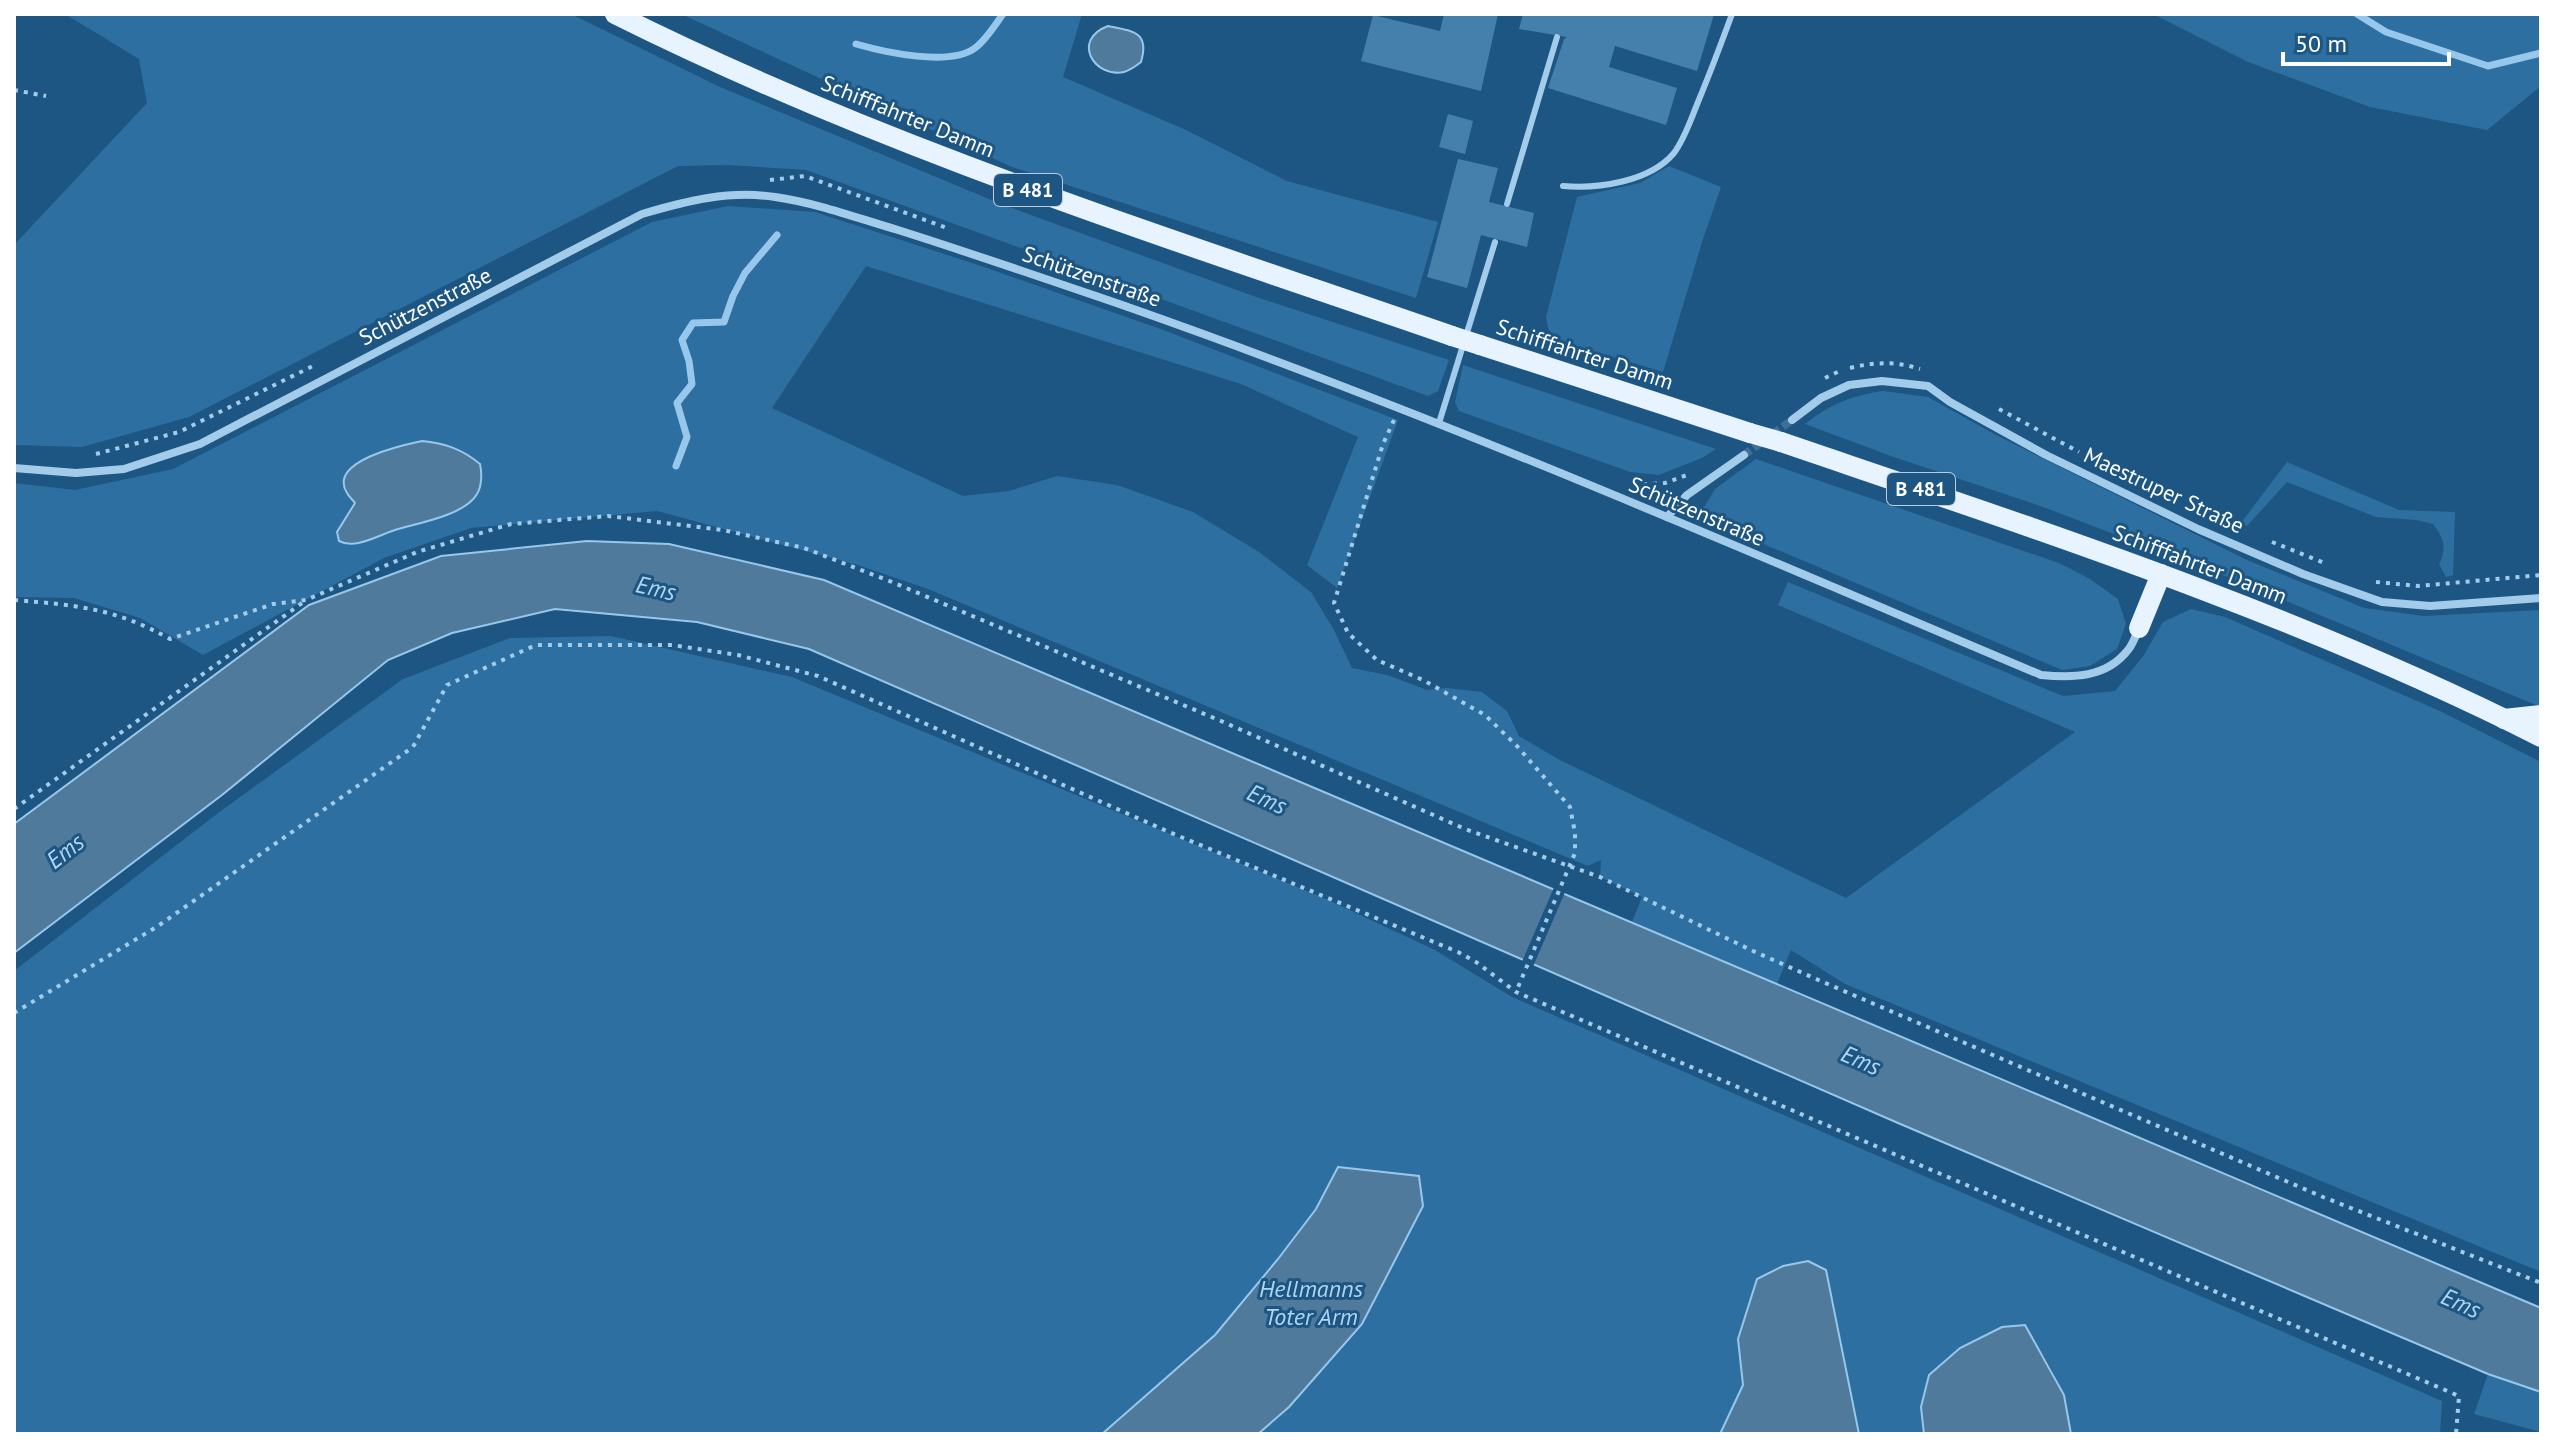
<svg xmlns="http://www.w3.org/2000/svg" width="2555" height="1448" font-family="'PT Sans',sans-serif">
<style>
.green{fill:#2d6fa0}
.water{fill:#507a9b;stroke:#97c8ec;stroke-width:2}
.pier{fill:#1d5683}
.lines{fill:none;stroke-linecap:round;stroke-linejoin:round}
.stream{stroke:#97c8ec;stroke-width:7}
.building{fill:#4580ac}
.street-tunnel{stroke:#3f6f96;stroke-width:8;stroke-dasharray:8 4;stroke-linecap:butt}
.path{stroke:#a3ccea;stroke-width:4;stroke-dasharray:4 6;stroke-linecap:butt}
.lane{stroke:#a3ccea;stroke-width:6}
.street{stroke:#a3ccea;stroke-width:8}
.primary{stroke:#e7f3fe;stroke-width:20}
.primary-bridge{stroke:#e7f3fe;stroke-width:20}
.labels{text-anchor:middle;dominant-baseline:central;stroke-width:6;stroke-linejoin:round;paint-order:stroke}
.shield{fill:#1d5683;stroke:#bbccda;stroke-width:2}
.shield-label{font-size:20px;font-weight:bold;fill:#fff}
.street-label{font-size:22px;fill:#fff;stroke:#1d5683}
.water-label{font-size:24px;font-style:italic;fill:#afd5f1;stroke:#1d5683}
</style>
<rect width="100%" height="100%" fill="#1d5683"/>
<g class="green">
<path d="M 65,14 L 571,14 L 720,87 L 1001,204 L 1256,297 L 1449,360 L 1438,391 L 1428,396 L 806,170 L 729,165 L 678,166 L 189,417 L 82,447 L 14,445 L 14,245 L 147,103 L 139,59 Z"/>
<path d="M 681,14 L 1082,14 L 1063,77 L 1186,130 L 1287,181 L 1438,222 L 1416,298 L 1012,167 Z"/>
<path d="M 2153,14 L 2541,14 L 2541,86 L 2487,130 L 2370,107 L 2248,62 Z"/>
<path d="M 1669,166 L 1721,187 L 1702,242 L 1663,372 L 1553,339 L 1548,328 L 1546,317 L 1577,197 L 1640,183 Z"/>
<path d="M 728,206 L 815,212 L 978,265 L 1166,331 L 1398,420 L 1337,588 L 1307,565 L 1358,437 L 1241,384 L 866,266 L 772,408 L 963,496 L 1009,491 L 1057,476 L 1117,485 L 1193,512 L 1259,552 L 1311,592 L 1334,630 L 1352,668 L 1387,675 L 1427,690 L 1447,688 L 1482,692 L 1507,711 L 1519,736 L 1560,760 L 1846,898 L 2075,732 L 1778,605 L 1788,582 L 2063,696 L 2115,691 L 2144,655 L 2163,622 L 2191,609 L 2225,617 L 2440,711 L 2541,762 L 2541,1272 L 1845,984 L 1791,950 L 1777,984 L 1632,922 L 1642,897 L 1600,877 L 1601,860 L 1588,866 L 928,589 L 858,565 L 657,511 L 471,528 L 384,558 L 203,655 L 140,618 L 74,598 L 14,597 L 14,483 L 75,490 L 173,469 L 652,222 Z"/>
<path d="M 1463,365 L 1716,449 L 1702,458 L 1659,475 L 1630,472 L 1459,411 L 1455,402 Z"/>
<path d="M 1883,391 L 1928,397 L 1996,435 L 2247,560 L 2364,608 L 2424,616 L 2541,610 L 2541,707 L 2238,581 L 2035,504 L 1891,456 L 1805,424 C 1831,404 1850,396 1883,391 Z"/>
<path d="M 1756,459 L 2059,563 L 2090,579 L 2118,599 L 2126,624 L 2117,649 L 2090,666 L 2062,670 L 1709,521 L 1703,509 L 1715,489 Z"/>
<path d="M 2287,462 L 2399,510 L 2455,512 L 2453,575 L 2446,577 L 2439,564 C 2447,548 2444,538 2433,524 L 2416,520 L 2376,517 L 2287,482 L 2247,526 L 2241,523 Z"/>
<path d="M 611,636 L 792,677 L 1326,899 L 1435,950 L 1512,997 L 2442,1401 L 2440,1434 L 2071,1434 L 2064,1395 L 2051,1368 L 2025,1326 L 2002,1327 L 1921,1407 L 1924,1434 L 1859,1434 L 1833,1299 L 1738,1339 L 1743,1385 L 1720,1434 L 1258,1434 L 1290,1407 L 1338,1167 L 1316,1209 L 1278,1259 L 1215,1335 L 1102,1434 L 14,1434 L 14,971 L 218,813 L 403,679 L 510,638 Z"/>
<path d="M 2488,1374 L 2541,1392 L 2541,1432 L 2474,1414 Z"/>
</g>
<g class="water">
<path d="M 1108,26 C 1133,31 1150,32 1141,62 C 1136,66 1130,70 1124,72 C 1094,78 1071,40 1108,26 Z"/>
<path d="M 422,441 C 444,443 462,449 480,464 C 482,473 482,486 477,494 C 465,515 419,523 398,529 C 380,534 356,550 339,541 L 337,532 L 355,503 C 353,500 349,497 347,493 C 327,461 403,445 422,441 Z"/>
<path d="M 587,541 L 669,544 L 824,580 L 2541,1308 L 2541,1392 L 2488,1374 L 1898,1123 L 809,649 L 697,622 L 555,609 L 452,633 L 388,660 L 222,795 L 14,953 L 14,824 L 309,605 L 441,556 Z"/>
<path d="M 1338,1167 L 1419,1176 L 1423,1206 L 1362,1324 L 1289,1407 L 1258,1434 L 1102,1434 L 1215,1335 L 1278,1259 L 1316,1209 Z"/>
<path d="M 1808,1261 L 1826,1270 L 1859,1434 L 1720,1434 L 1743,1385 L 1738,1339 L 1757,1279 L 1783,1266 Z"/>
<path d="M 2025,1325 L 2064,1395 L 2071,1434 L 1924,1434 L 1921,1407 L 1929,1375 L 1960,1348 L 2002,1327 Z"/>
</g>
<path class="pier" d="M 1555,885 L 1566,890 L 1532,969 L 1521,964 Z"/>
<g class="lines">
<g class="stream">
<path d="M 2357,14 L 2386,32 L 2488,66 L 2541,53"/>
<path d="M 856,44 C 884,52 950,67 975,48 C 986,40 995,25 1003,14"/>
<path d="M 676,466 L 687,437 L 677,403 L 692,384 L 689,361 L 682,340 L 693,323 L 724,322 L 733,296 L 745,273 L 777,235"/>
</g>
</g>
<g class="building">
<path d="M 1444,14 L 1498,14 L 1481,91 L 1361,61 L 1373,15 L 1440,31 Z"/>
<path d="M 1523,14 L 1714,14 L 1697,71 L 1615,46 L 1609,67 L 1677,88 L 1666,125 L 1548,88 L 1564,39 L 1567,37 L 1519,29 Z"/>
<path d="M 1448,114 L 1473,121 L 1465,154 L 1439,147 Z"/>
<path d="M 1458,159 L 1498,168 L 1489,202 L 1534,213 L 1527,247 L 1481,235 L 1467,288 L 1427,277 Z"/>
</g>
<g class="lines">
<path class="street-tunnel" d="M 1744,455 L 1792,420"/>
<g class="path">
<path d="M 14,90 L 46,96"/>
<path d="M 770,180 L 805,176 L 947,228"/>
<path d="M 1850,368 C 1875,362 1895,361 1920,369"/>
<path d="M 1825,378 L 1842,370"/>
<path d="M 1999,409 L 2079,452"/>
<path d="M 1394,420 L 1383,444 L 1334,603 L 1348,633 L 1377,660 L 1423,680 L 1485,715 L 1516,745 L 1570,807 L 1575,833 L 1575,853 L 1516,992"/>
<path d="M 96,454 L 179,432 L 313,366"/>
<path d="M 1633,485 L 1665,483 L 1687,475"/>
<path d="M 2272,542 L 2327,564"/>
<path d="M 2376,582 L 2418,586 L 2541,575"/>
<path d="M 14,600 C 75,605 115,608 170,639 L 273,604 L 306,600 L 417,552 L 511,524 L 608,516 L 723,530 L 804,548 L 892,582 L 1221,721 L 1465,829 L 1600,877 L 1753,951 L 1823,982 L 2323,1197 L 2541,1283"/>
<path d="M 14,809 L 305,601"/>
<path d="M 14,1013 L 158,926 L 413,747 L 447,685 L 536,645 L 672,645 L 738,655 L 818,676 L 1169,832 L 1458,952 L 1476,962 L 1516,992 L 2459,1396 L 2456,1434"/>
</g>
<g class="lane">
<path d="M 1563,186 C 1597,189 1650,182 1674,153 C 1685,138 1691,119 1698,102 C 1710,73 1721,44 1732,14"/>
<path d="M 1507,204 L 1557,37"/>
<path d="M 1439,423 L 1495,242"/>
</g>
<g class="street">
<path d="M 1792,420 L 1821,398 L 1849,385 L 1882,381 L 1928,386 L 1950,402 L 2046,455 L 2198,529 L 2303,574 L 2382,602 L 2430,606 L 2541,598"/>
<path d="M 14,468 L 76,473 L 124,469 L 200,444 L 642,214 C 686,201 729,190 775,197 C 817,203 857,218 898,230 C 974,254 1049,280 1125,306 C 1436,415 1738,547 2041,675 C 2073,678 2106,678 2128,650 C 2133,644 2136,635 2139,628"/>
<path d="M 1667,517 L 1687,495 L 1744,455"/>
</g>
<g class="primary">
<path d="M 615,14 C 883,148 1169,238 1452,336"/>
<path d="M 1480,345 L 1750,433"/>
<path d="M 1781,442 C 2039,530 2298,614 2541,737"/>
<path d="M 2139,628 L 2161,574"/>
<path d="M 2504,719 L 2541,715"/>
</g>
<g class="primary-bridge">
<path d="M 1452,336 L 1480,345"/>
<path d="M 1750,433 L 1781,442"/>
</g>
</g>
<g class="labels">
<g class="shield">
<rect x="994" y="174" width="68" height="32" rx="6"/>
<rect x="1887" y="473" width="68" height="32" rx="6"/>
</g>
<g class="shield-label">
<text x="1028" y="190">B 481</text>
<text x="1921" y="489">B 481</text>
</g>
<g class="street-label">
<text transform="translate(908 116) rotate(22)">Schifffahrter Damm</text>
<text transform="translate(1092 276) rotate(19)">Schützenstraße</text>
<text transform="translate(425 306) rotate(-27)">Schützenstraße</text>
<text transform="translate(1585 354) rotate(18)">Schifffahrter Damm</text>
<text transform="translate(2164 490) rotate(25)">Maestruper Straße</text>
<text transform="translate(1697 511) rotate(23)">Schützenstraße</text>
<text transform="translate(2200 564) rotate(21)">Schifffahrter Damm</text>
</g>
<g class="water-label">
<text transform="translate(656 588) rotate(13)">Ems</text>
<text transform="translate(1267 799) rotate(24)">Ems</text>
<text transform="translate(65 851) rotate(-38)">Ems</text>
<text transform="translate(1861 1060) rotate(23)">Ems</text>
<text x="1311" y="1288">Hellmanns<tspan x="1311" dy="28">Toter Arm</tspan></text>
<text transform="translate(2461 1303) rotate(24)">Ems</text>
</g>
</g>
<rect width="2555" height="1448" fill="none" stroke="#ffffff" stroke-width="32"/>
<path d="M2283 52v12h166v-12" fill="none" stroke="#ffffff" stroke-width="4"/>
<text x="2295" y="52" font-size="24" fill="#ffffff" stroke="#1d5683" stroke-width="6" paint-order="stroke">50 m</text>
</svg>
